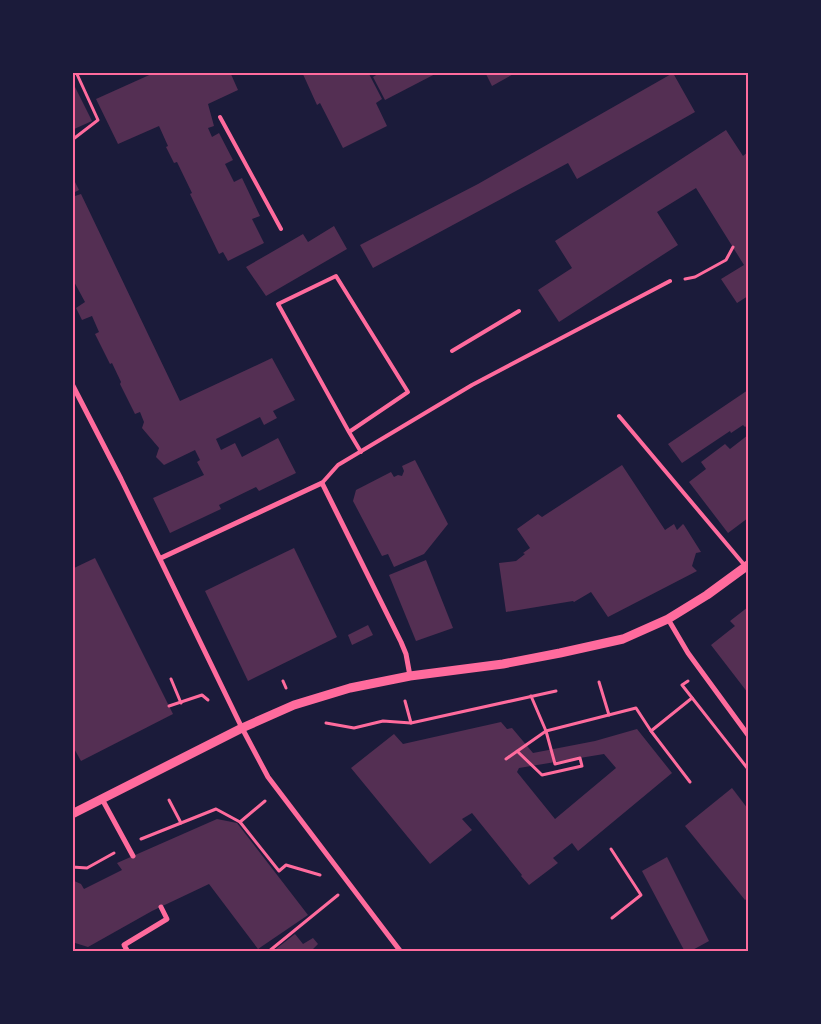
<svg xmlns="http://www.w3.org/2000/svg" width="821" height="1024" font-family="Overpass,sans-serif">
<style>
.building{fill:#542f53;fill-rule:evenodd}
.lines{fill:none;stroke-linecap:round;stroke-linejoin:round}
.path{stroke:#ff6b9d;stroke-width:3}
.service{stroke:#ff6b9d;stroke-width:4}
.minor{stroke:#ff6b9d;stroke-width:5}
.tertiary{stroke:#ff6b9d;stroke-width:9}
.neatline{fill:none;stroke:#ff6b9d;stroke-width:2}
</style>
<rect width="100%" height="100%" fill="#1b1b3a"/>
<g class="building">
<path d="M 156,72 L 230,72 L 238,90 L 208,104 L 214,126 L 208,128 L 212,137 L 219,133 L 233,160 L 225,164 L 234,182 L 242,178 L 260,216 L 252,219 L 264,243 L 228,261 L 223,252 L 219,254 L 190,194 L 192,193 L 177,162 L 174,163 L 166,147 L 168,146 L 159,126 L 118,144 L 96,99 Z"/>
<path d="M 302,72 L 368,72 L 382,99 L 376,103 L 387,126 L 343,148 L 320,103 L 317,105 Z"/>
<path d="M 381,72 L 439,72 L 385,100 L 373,77 Z"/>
<path d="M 488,72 L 517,72 L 492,86 L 486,74 Z"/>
<path d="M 673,73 L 695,112 L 577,179 L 568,163 L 373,268 L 360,245 L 478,184 Z"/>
<path d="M 72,81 L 92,121 L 72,130 Z"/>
<path d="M 726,130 L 743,156 L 748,152 L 748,296 L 737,303 L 721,279 L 744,265 L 696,188 L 657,212 L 678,245 L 559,322 L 538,290 L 572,268 L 555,241 Z"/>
<path d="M 72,176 L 79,190 L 73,193 L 75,196 L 81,194 L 180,401 L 272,358 L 295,400 L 273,411 L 277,418 L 264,425 L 260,417 L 216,439 L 221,450 L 235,443 L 242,457 L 278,438 L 296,473 L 259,491 L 256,487 L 219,505 L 221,509 L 170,533 L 153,498 L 204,475 L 197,462 L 200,460 L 195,450 L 164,465 L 156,457 L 159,448 L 142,428 L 144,422 L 140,412 L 135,414 L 120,384 L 121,382 L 112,363 L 110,364 L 95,334 L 99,332 L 92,316 L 82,320 L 76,308 L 85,302 L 72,278 Z"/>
<path d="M 334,226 L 347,249 L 266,296 L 246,267 L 303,234 L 308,242 Z"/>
<path d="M 748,390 L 748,425 L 745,427 L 743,425 L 731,433 L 730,431 L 682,463 L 668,444 Z"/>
<path d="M 748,435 L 748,518 L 728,533 L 689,482 L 706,469 L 701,462 L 725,444 L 730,449 Z"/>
<path d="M 415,460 L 448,524 L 424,554 L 394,567 L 388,554 L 382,556 L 353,501 L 356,490 L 391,472 L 394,477 L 398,475 L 402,476 L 404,471 L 402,466 Z"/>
<path d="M 622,465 L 665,530 L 674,524 L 677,530 L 683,524 L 684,525 L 701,552 L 696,553 L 692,566 L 697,571 L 608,617 L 591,592 L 574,602 L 573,601 L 506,612 L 499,563 L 516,561 L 525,554 L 523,553 L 530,548 L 517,529 L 538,514 L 542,517 Z"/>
<path d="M 294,548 L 337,637 L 248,681 L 205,591 Z"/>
<path d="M 95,558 L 173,714 L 81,761 L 72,745 L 72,569 Z"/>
<path d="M 426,560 L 453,628 L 416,641 L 389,575 Z"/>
<path d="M 748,607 L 748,693 L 711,645 L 735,626 L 730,621 Z"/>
<path d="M 368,625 L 373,635 L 352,645 L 348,635 Z"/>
<path d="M 501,722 L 507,729 L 512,728 L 533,753 L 595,741 L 637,729 L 672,773 L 578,851 L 572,843 L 553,858 L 558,863 L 529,885 L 521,876 L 522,875 L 472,813 L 462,819 L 472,830 L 430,864 L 351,768 L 394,734 L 403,744 ZM 604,754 L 616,768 L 555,819 L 517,772 L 519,768 Z"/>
<path d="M 732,788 L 748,809 L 748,898 L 745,900 L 685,826 Z"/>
<path d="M 217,819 L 237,823 L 308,915 L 258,949 L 209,884 L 152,911 L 88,947 L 72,942 L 72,880 L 81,884 L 84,889 L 122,870 L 117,863 Z"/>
<path d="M 667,857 L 709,941 L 689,952 L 685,952 L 642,871 Z"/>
<path d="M 295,934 L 303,944 L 313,938 L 318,944 L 313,949 L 316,952 L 272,952 Z"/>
</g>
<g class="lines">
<g class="path">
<path d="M 72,140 L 98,120 L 76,72"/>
<path d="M 685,279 L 695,277 L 726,260 L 733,247"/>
<path d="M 171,679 L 181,703"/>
<path d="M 283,681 L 286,688"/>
<path d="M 688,681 L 682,685 L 748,769"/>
<path d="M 599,682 L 609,715"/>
<path d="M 531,696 L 546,731 L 636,708 L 651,731 L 690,782"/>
<path d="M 405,701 L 411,723 L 556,691"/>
<path d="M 169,706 L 202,695 L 208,700"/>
<path d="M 326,723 L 354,728 L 383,721 L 411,723"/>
<path d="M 651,731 L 692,698"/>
<path d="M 506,759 L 546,731 L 555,764 L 580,758 L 582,766 L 542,775 L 517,751"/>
<path d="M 169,800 L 181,823"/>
<path d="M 240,822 L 279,871 L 286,865 L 320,875"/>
<path d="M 141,839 L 216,809 L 240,822 L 265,801"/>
<path d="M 611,849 L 641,895 L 612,918"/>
<path d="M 72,867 L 87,868 L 114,853"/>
<path d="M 268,952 L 338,895"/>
</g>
<g class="service">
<path d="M 220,117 L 281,229"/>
<path d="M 452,351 L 519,311"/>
<path d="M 619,416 L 746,567"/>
<path d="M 349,432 L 408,392 L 336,276 L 278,304 L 349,432 L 361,452"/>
<path d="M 322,483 L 338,465 L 472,385 L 670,281"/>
</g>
<g class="minor">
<path d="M 72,384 L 121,479 L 242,728 L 268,777 L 401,952"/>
<path d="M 161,558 L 322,483 L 401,642 L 406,654 L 410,676"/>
<path d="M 668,619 L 688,653 L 748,735"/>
<path d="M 102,799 L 133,856"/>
<path d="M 128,952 L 124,945 L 167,919 L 161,907"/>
</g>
<path class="tertiary" d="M 72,814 L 242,728 L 294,705 L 350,688 L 410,676 L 503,664 L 560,653 L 623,639 L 668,619 L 707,595 L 748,565"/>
</g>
<rect width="821" height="1024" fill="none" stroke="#1b1b3a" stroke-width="148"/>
<rect x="74" y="74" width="673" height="876" class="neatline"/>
</svg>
